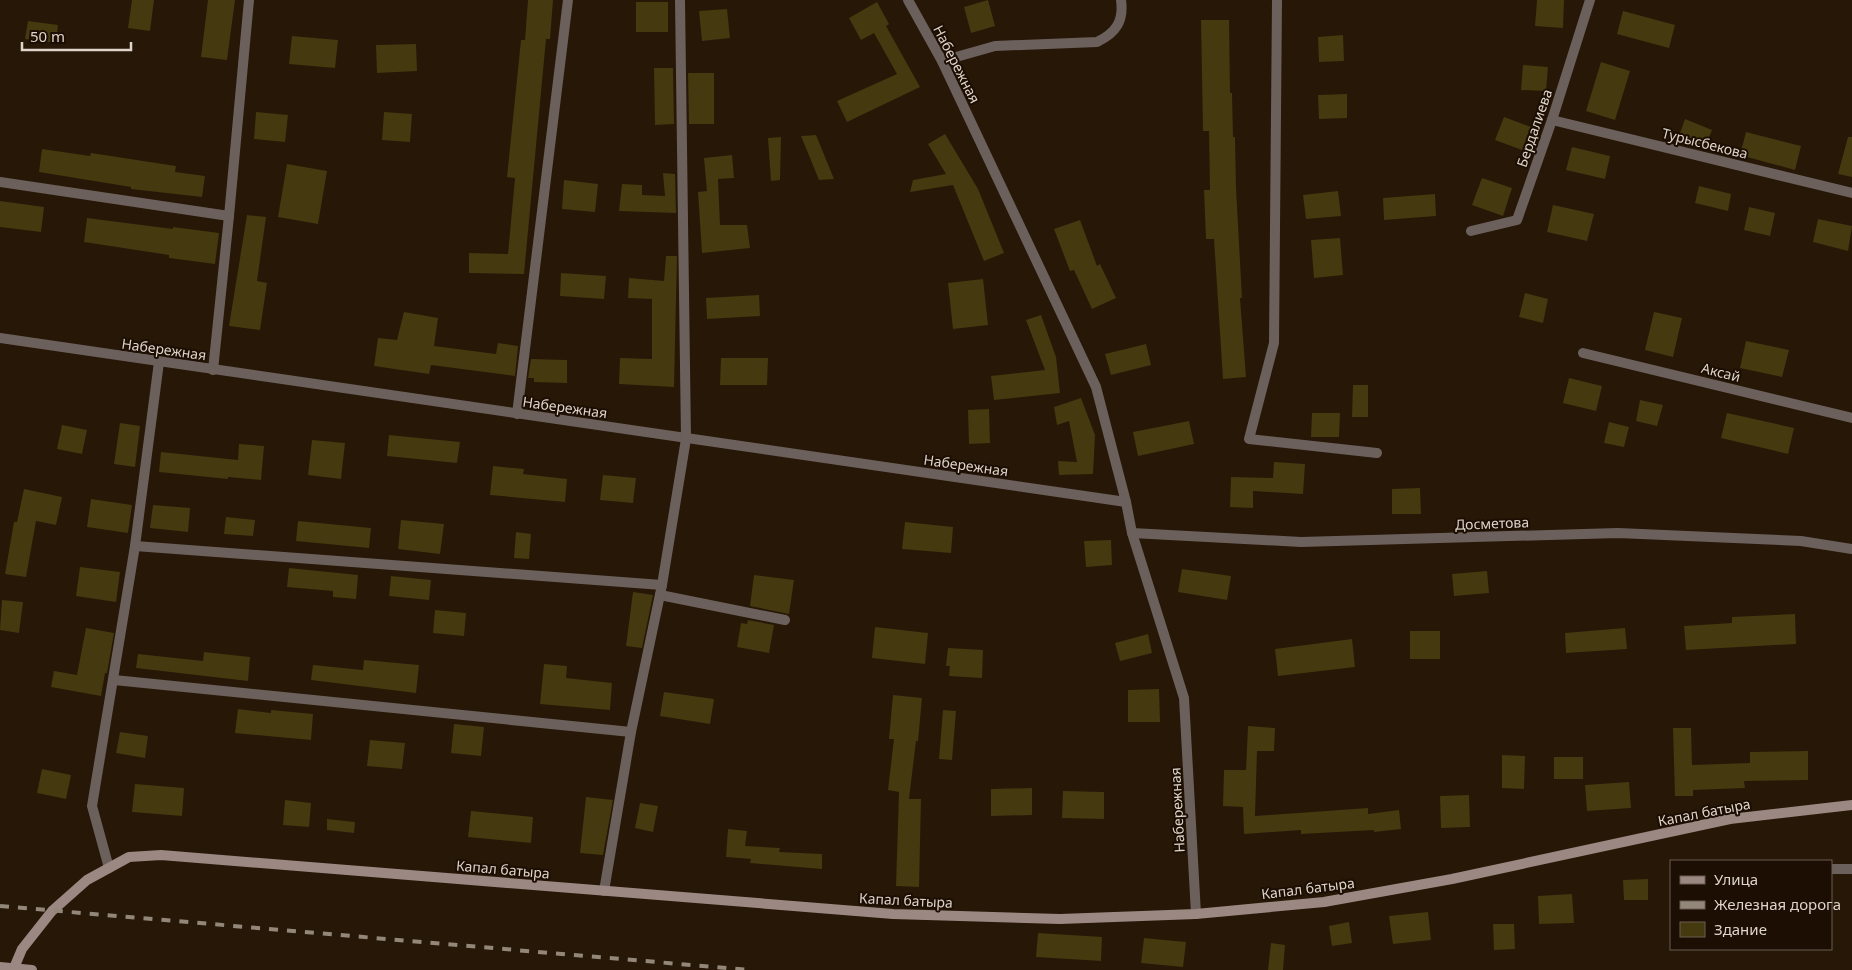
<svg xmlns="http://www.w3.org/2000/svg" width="1852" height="970" font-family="'Noto Sans',sans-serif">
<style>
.building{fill:#44390f}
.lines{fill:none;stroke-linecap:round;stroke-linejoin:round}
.street{stroke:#6c605c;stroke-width:10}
.secondary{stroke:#9b8882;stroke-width:10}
.rail{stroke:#93877a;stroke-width:4;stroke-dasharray:9 9;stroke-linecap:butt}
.labels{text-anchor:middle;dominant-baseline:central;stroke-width:4;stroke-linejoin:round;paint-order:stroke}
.street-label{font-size:14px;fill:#ded4ca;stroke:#1c0e02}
</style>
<rect width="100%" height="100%" fill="#261707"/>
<g class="building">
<path d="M 132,0 L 154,0 L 150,31 L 128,28 Z"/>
<path d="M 208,0 L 235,0 L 227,60 L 201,57 Z"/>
<path d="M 528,0 L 553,0 L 550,39 L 546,39 L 524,274 L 469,273 L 469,253 L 508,254 L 515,178 L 507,177 L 521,40 L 525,40 Z"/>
<path d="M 988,0 L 995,26 L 971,33 L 964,7 Z"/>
<path d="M 1537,0 L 1564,0 L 1563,28 L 1535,26 Z"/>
<rect x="636" y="2" width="32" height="30"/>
<path d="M 877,2 L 889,24 L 886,26 L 920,87 L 847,122 L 837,101 L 897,74 L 874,33 L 861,40 L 849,18 Z"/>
<path d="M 727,9 L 730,38 L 702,41 L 699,11 Z"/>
<path d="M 1623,11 L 1675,25 L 1669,48 L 1617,34 Z"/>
<path d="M 1201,20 L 1229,20 L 1230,93 L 1232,93 L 1233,137 L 1235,137 L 1236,188 L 1242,298 L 1240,298 L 1246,377 L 1223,379 L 1214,239 L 1206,239 L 1204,190 L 1210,190 L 1209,131 L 1203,131 Z"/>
<path d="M 28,21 L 58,25 L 56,43 L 25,39 Z"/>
<path d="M 1343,35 L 1344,61 L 1319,62 L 1318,37 Z"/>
<path d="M 292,36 L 338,40 L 335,68 L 289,64 Z"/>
<path d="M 416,44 L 417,71 L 377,73 L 376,45 Z"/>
<path d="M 1601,62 L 1630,71 L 1615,120 L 1586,111 Z"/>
<path d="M 1523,65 L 1548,67 L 1546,91 L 1521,90 Z"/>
<path d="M 654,68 L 673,68 L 674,124 L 655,125 Z"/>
<path d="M 688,73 L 714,73 L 714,124 L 689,124 Z"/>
<path d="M 1347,94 L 1347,118 L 1319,119 L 1318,95 Z"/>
<path d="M 256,112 L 288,115 L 285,142 L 254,139 Z"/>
<path d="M 384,112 L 412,114 L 410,142 L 382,140 Z"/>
<path d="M 1504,117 L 1531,127 L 1522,150 L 1495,140 Z"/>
<path d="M 1685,119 L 1712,130 L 1704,149 L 1678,139 Z"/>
<path d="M 1746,132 L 1801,146 L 1795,170 L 1740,155 Z"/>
<path d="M 945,134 L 978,189 L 1004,253 L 984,261 L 953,185 L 910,192 L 913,180 L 946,174 L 928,144 Z"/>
<path d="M 816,135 L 834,179 L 819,180 L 801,136 Z"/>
<path d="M 781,137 L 780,180 L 771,181 L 768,138 Z"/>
<path d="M 1848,137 L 1852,137 L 1852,177 L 1838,174 Z"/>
<path d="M 1572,147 L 1610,156 L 1605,179 L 1566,170 Z"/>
<path d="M 42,149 L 90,156 L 91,153 L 176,166 L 175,172 L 205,176 L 202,197 L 131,189 L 131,187 L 39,172 Z"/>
<path d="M 732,155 L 734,178 L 718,179 L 720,225 L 747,225 L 750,248 L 702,253 L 698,192 L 707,191 L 704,158 Z"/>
<path d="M 287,164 L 327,171 L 318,224 L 278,217 Z"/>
<path d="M 663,173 L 675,174 L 676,213 L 619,211 L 622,184 L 642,185 L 642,195 L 665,196 Z"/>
<path d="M 1482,178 L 1512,188 L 1503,216 L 1472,205 Z"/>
<path d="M 564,180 L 598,184 L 595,212 L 562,209 Z"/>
<path d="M 1699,186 L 1731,194 L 1728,211 L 1695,203 Z"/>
<path d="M 1338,191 L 1341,216 L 1306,219 L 1303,195 Z"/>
<path d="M 1435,194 L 1436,216 L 1384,220 L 1383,198 Z"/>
<path d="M 0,201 L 44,207 L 41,232 L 0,227 Z"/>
<path d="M 1553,205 L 1594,214 L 1587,241 L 1547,232 Z"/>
<path d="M 1749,207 L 1775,213 L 1770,236 L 1744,230 Z"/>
<path d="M 247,215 L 266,217 L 257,281 L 267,283 L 260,330 L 229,326 Z"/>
<path d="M 87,218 L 173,229 L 173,227 L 219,233 L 215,264 L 169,258 L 169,255 L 84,242 Z"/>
<path d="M 1818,219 L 1852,226 L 1848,251 L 1813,242 Z"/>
<path d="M 1080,220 L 1097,266 L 1100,264 L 1116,298 L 1092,309 L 1074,270 L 1070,271 L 1054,229 Z"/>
<path d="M 1340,238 L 1343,275 L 1314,278 L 1311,240 Z"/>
<path d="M 666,256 L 677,256 L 674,387 L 619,384 L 620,358 L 652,359 L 652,299 L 628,298 L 629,278 L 664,281 Z"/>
<path d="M 561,273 L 606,276 L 604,299 L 560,296 Z"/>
<path d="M 983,279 L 988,325 L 953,329 L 948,283 Z"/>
<path d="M 1525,293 L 1548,299 L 1543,323 L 1519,317 Z"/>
<path d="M 759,295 L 760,316 L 707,319 L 706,298 Z"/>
<path d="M 404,312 L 438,318 L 434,346 L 496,354 L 498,343 L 518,346 L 515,376 L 431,365 L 429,374 L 374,366 L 378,338 L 397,340 Z"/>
<path d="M 1654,312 L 1682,318 L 1673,357 L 1645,350 Z"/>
<path d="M 1041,315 L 1056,357 L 1060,393 L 994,400 L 991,376 L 1045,370 L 1026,320 Z"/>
<path d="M 1746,341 L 1789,350 L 1782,377 L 1740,368 Z"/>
<path d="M 1146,344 L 1151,365 L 1111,375 L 1105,354 Z"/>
<path d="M 721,358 L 768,358 L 767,385 L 720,385 Z"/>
<path d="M 531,359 L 567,360 L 567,383 L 534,382 L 534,378 L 528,378 Z"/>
<path d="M 1569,378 L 1602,386 L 1596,411 L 1563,403 Z"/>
<path d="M 1353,385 L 1368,385 L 1368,417 L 1352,417 Z"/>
<path d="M 1081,398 L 1095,435 L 1093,474 L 1059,475 L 1058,461 L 1077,462 L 1069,421 L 1057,425 L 1054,407 Z"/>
<path d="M 1640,400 L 1663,405 L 1657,426 L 1636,421 Z"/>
<path d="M 989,409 L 990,443 L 969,444 L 968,410 Z"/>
<path d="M 1312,413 L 1340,413 L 1339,437 L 1311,437 Z"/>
<path d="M 1727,413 L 1794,428 L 1788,454 L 1721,438 Z"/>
<path d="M 1189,421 L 1194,444 L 1138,456 L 1133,432 Z"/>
<path d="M 1609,422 L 1629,427 L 1624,447 L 1604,443 Z"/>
<path d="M 120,423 L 140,426 L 135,467 L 114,464 Z"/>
<path d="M 62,425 L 87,430 L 82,454 L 57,449 Z"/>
<path d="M 389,435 L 460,442 L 457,463 L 387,456 Z"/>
<path d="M 312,440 L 345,443 L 341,479 L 308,475 Z"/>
<path d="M 239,444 L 264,446 L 261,480 L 228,477 L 228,479 L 159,472 L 161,452 L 238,460 Z"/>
<path d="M 1274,462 L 1305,464 L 1303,494 L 1253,491 L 1253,508 L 1230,507 L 1231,477 L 1273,478 Z"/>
<path d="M 493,466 L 524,469 L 523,474 L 567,479 L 565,502 L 490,495 Z"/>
<path d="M 603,475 L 636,478 L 633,503 L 600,500 Z"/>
<path d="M 1420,488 L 1421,514 L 1392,514 L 1392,489 Z"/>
<path d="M 24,489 L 62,497 L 56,525 L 36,521 L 26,577 L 5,574 L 14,522 L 17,522 Z"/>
<path d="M 91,499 L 132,505 L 128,533 L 87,527 Z"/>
<path d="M 153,505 L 190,508 L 188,532 L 150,528 Z"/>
<path d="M 226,517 L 255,520 L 253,536 L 224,534 Z"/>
<path d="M 401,520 L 444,524 L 440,554 L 398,549 Z"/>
<path d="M 298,521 L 371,528 L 369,548 L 296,541 Z"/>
<path d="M 905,522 L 953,527 L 951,553 L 902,549 Z"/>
<path d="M 516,532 L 531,534 L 529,559 L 514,558 Z"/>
<path d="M 1111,540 L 1112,565 L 1086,567 L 1084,541 Z"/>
<path d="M 80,567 L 120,572 L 116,602 L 76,596 Z"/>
<path d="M 289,568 L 358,575 L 356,599 L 333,597 L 333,591 L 287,587 Z"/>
<path d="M 1182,569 L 1231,576 L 1227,600 L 1178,592 Z"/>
<path d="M 1487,571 L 1489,593 L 1454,596 L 1452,574 Z"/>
<path d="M 754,575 L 794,580 L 789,614 L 750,606 Z"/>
<path d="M 391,576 L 431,580 L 429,600 L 389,596 Z"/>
<path d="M 633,592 L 653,595 L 642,648 L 626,646 Z"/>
<path d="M 2,600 L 23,602 L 19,633 L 0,630 Z"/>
<path d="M 435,610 L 466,613 L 464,636 L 433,633 Z"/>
<path d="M 1795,614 L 1796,644 L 1686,650 L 1684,626 L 1732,623 L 1732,617 Z"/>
<path d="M 748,620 L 774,625 L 769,653 L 737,647 L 741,623 L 747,624 Z"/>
<path d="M 875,627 L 928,633 L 925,664 L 872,658 Z"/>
<path d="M 86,628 L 114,633 L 107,673 L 105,673 L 101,696 L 51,687 L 54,671 L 77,675 Z"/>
<path d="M 1625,628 L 1627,649 L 1566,653 L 1565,633 Z"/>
<rect x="1410" y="631" width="30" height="28"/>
<path d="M 1148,634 L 1152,653 L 1120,661 L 1115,643 Z"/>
<path d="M 1352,639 L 1355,667 L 1278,676 L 1275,649 Z"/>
<path d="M 948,648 L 983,650 L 982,678 L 949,676 L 950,666 L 946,666 Z"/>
<path d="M 204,652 L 250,657 L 248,681 L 136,668 L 138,654 L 203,661 Z"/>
<path d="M 364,660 L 419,665 L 416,693 L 311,680 L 313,665 L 363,670 Z"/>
<path d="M 544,664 L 567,666 L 566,678 L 612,683 L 610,710 L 540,704 Z"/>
<path d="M 1159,689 L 1160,722 L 1128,722 L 1128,690 Z"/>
<path d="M 664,692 L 714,699 L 710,724 L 660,716 Z"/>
<path d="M 893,695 L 922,698 L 918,741 L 916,741 L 909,799 L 921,799 L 919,887 L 896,886 L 899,792 L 888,790 L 894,739 L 889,739 Z"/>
<path d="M 238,709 L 271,713 L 271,710 L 313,714 L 311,740 L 235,733 Z"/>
<path d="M 943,710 L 956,711 L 952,760 L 939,759 Z"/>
<path d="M 454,724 L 484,727 L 481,756 L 451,753 Z"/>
<path d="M 1248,726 L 1275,728 L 1274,751 L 1257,751 L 1255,816 L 1368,808 L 1368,814 L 1399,810 L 1401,829 L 1374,832 L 1374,830 L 1301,834 L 1301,830 L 1244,834 L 1243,807 L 1223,806 L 1224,770 L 1246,770 Z"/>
<path d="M 1673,728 L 1691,728 L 1692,765 L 1750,763 L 1750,752 L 1808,751 L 1808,780 L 1744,781 L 1745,788 L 1693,790 L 1693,796 L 1675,796 Z"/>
<path d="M 120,732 L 148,736 L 145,758 L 116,753 Z"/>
<path d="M 370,740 L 405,743 L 402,769 L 367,766 Z"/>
<path d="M 1502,755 L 1525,756 L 1524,789 L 1502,788 Z"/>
<rect x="1554" y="757" width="29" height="22"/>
<path d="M 42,769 L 71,775 L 66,799 L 37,793 Z"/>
<path d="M 1629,782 L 1631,808 L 1587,811 L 1585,785 Z"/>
<path d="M 135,784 L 184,788 L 182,816 L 132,812 Z"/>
<path d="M 1032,788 L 1032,815 L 991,816 L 991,789 Z"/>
<path d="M 1063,791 L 1104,792 L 1104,819 L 1062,818 Z"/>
<path d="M 1469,795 L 1470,827 L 1441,828 L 1440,796 Z"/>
<path d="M 586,797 L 613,800 L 603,855 L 580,853 Z"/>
<path d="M 285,800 L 311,803 L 309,827 L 283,825 Z"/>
<path d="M 640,803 L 658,806 L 653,832 L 635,828 Z"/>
<path d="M 471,811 L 533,817 L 531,843 L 468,837 Z"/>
<path d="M 327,819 L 355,822 L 354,833 L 327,830 Z"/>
<path d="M 728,829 L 747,831 L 745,846 L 780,848 L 779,852 L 822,854 L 822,869 L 750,863 L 751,859 L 726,857 Z"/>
<path d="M 1648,879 L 1648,900 L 1624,900 L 1623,880 Z"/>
<path d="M 1572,894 L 1574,923 L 1539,924 L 1538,896 Z"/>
<path d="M 1428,912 L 1431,940 L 1393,944 L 1389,916 Z"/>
<path d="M 1349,922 L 1352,943 L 1332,946 L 1329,926 Z"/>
<path d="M 1493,924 L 1514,924 L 1515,949 L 1494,950 Z"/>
<path d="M 1038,933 L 1102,937 L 1101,961 L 1036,957 Z"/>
<path d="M 1144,938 L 1186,942 L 1183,967 L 1141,963 Z"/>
<path d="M 1271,943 L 1285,945 L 1283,970 L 1268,970 Z"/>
</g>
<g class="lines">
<g class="street">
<path d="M 908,0 L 942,61 L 1096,387 L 1126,502 L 1132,533 L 1184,698 L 1196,914"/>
<path d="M 1277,0 L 1274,343 L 1249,439 L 1377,453"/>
<path d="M 942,61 L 995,46 L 1097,42 C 1116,33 1124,21 1121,0"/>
<path d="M 1552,120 L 1852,193"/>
<path d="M 0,182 L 229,216"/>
<path d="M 1471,231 L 1517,220 L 1552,120 L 1590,0"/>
<path d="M 0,338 L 1126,502"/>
<path d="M 1583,353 L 1852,418"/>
<path d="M 213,370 L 229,216 L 249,0"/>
<path d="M 517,414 L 568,0"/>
<path d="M 1132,533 L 1301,542 L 1618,533 L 1801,541 L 1852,549"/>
<path d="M 135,546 L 662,585"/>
<path d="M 660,595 L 785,620"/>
<path d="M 114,680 L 631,732"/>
<path d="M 109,868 L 92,806 L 135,546 L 159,362"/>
<path d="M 1831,869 L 1852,869"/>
<path d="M 604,891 L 631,732 L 662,585 L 686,439 L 680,0"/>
</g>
<g class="secondary">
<path d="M 0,967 L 32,970"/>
<path d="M 14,968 L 22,949 L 52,911 L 87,880 L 129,857 L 161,855 L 893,914 L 1060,919 L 1196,914 L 1324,902 L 1452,879 L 1730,819 L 1852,805"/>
</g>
<path class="rail" d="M 0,906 L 750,970"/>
</g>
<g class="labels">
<g class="street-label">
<text transform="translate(957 64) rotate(63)">Набережная</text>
<text transform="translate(1534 128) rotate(-71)">Бердалиева</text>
<text transform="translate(1705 143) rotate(14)">Турысбекова</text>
<text transform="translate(164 349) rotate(8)">Набережная</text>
<text transform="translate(1721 372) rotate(14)">Аксай</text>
<text transform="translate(565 407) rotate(8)">Набережная</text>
<text transform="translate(966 465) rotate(8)">Набережная</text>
<text transform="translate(1492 523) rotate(-2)">Досметова</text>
<text transform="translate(1177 810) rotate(-93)">Набережная</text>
<text transform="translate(1704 812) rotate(-11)">Капал батыра</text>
<text transform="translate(503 869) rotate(5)">Капал батыра</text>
<text transform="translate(1308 888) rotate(-7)">Капал батыра</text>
<text transform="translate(906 900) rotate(3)">Капал батыра</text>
</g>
</g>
<rect x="1670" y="860" width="162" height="90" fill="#1c0e02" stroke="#6a5d52"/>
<rect x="1680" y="876" width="25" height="8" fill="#9b8882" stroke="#6a5d52"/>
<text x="1714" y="885" font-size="15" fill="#ded4ca">Улица</text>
<rect x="1680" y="901" width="25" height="8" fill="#93877a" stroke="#6a5d52"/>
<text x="1714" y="910" font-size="15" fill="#ded4ca">Железная дорога</text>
<rect x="1680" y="922" width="25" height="15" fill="#44390f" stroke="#6a5d52"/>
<text x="1714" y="935" font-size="15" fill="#ded4ca">Здание</text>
<path d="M22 42v8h109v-8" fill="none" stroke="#ded4ca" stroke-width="2.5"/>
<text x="30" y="42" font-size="15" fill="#ded4ca" stroke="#1c0e02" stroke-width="4" paint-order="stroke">50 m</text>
</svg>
